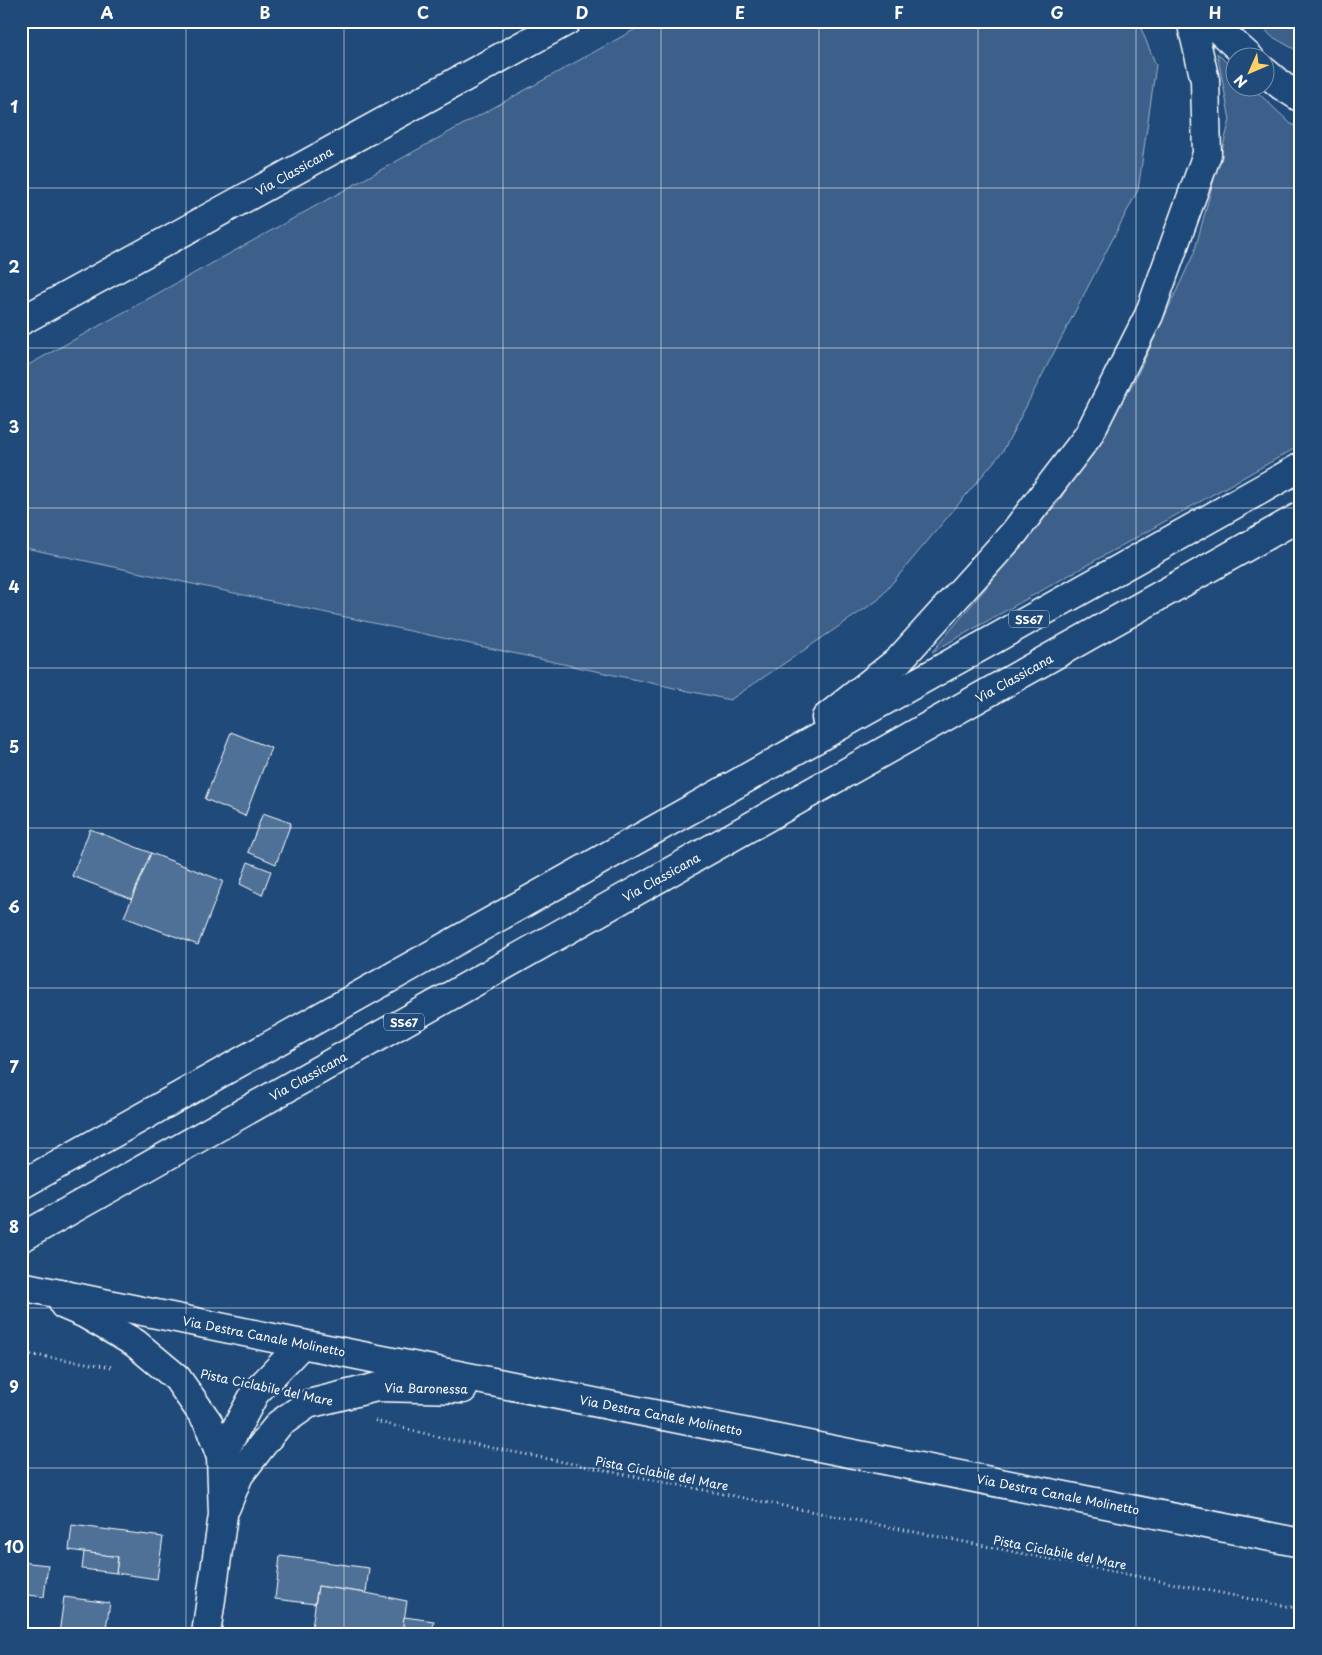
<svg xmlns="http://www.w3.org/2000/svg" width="1322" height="1655" font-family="'Playpen Sans',sans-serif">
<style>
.green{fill:#3c618b;stroke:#9eb0c5}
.building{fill:#507197;stroke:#fff}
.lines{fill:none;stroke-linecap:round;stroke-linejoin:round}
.major-casing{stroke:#fff;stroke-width:31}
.highway-casing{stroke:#fff;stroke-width:31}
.path{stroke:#fff;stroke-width:3;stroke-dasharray:1 4;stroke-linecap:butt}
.major{stroke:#1f4a7a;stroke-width:28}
.highway{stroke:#1f4a7a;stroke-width:28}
.grid{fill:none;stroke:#fff;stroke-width:1;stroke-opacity:0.55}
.labels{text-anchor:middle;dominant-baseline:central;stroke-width:5;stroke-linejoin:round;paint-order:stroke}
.shield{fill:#1f4a7a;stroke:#bcc9d7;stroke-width:1}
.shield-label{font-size:11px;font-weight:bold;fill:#fff}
.street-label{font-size:12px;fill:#fff;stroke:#1f4a7a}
.neatline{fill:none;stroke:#fff;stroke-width:2}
.grid-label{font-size:16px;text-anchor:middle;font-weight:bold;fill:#fff}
</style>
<rect width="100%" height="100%" fill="#1f4a7a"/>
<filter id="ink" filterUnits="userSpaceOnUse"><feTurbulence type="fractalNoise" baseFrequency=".02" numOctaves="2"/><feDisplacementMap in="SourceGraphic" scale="10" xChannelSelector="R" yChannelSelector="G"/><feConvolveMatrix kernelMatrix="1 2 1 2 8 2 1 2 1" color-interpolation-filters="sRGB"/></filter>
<g filter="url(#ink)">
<g class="green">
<path d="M 650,21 L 1138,21 L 1156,65 L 1138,190 L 1003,451 L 878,600 L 730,700 L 21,547 L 21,369 Z"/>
<path d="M 1257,21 L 1301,21 L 1301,53 L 1271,36 Z"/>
<path d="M 1217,53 L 1234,70 L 1234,88 L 1253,88 L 1291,124 L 1301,128 L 1301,445 L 932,652 L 1059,501 L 1134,382 L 1194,253 L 1230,120 Z"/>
</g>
<g class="building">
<path d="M 231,732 L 271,748 L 245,816 L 205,799 Z"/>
<path d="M 263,813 L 291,823 L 276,864 L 248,852 Z"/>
<path d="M 90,829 L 151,853 L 132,899 L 72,876 Z"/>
<path d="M 151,853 L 223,881 L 198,945 L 124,917 Z"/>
<path d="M 248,862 L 271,871 L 262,895 L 240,884 Z"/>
<path d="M 72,1525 L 163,1537 L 157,1579 L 116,1573 L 118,1557 L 69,1550 Z"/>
<path d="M 84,1552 L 118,1557 L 116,1573 L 82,1569 Z"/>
<path d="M 280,1556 L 369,1568 L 366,1593 L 318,1586 L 315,1604 L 275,1599 Z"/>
<path d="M 21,1562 L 48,1565 L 44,1597 L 21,1594 Z"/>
<path d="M 318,1586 L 366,1593 L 407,1601 L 402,1634 L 343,1634 L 312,1627 Z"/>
<path d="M 64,1597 L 110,1603 L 105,1634 L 59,1634 Z"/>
<path d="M 404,1617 L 434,1621 L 432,1634 L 402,1634 Z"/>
</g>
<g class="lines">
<defs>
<g id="major">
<path d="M 21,321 L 567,21"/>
<path d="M 21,1286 L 302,1344 L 1301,1543"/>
<path d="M 64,1305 L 85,1314 L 135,1343 L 177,1378 L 208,1422 L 221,1457 L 223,1515 L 206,1634"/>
<path d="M 221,1457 L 255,1393 L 302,1344"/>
<path d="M 226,1507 L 239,1475 L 259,1449 L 279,1424 L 308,1404 L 377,1387 L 463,1389"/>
</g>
<g id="highway">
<path d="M 1209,21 L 1250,58"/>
<path d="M 1264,71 L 1282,86 L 1301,98"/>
<path d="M 826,718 L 899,660 L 1014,533 L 1088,436 L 1149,315 L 1207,154 L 1205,80 L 1191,21"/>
<path d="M 21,1185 L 1301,467"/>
<path d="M 21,1238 L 1301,516"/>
</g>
</defs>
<use href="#major" class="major-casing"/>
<use href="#highway" class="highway-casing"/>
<g class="path">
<path d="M 21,1353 L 112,1367"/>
<path d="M 375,1421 L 443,1438 L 1301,1609"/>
</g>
<use href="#major" class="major"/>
<use href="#highway" class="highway"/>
</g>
</g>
<path class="grid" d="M 186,21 L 186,1634M 344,21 L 344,1634M 503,21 L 503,1634M 661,21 L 661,1634M 819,21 L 819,1634M 978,21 L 978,1634M 1136,21 L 1136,1634M 21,188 L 1301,188M 21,348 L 1301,348M 21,508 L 1301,508M 21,668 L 1301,668M 21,828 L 1301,828M 21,988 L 1301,988M 21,1148 L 1301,1148M 21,1308 L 1301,1308M 21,1468 L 1301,1468"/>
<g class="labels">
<g class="shield">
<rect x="1009" y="610.5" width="40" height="17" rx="4"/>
<rect x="384" y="1013.5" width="40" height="17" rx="4"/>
</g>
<g class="shield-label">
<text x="1029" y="619">SS67</text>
<text x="404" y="1022">SS67</text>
</g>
<g class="street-label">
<text transform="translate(294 171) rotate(-29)">Via Classicana</text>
<text transform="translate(1014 678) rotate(-29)">Via Classicana</text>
<text transform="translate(661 877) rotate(-29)">Via Classicana</text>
<text transform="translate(308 1076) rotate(-29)">Via Classicana</text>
<text transform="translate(264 1336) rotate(11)">Via Destra Canale Molinetto</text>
<text transform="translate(267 1387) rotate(12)">Pista Ciclabile del Mare</text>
<text transform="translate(426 1388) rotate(1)">Via Baronessa</text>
<text transform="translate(661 1415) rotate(11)">Via Destra Canale Molinetto</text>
<text transform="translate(662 1473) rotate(11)">Pista Ciclabile del Mare</text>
<text transform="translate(1058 1494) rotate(11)">Via Destra Canale Molinetto</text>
<text transform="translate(1060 1552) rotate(11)">Pista Ciclabile del Mare</text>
</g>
</g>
<rect width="1322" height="1655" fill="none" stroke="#1f4a7a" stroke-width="55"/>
<g transform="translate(1250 72) rotate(225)"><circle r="24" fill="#1f4a7a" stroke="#7992af"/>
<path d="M0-4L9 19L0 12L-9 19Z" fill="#ffd166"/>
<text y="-8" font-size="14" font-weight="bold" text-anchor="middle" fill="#ffffff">N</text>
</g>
<rect x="28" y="28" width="1266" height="1600" class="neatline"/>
<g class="grid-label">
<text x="107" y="19">A</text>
<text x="265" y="19">B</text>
<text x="423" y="19">C</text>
<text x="582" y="19">D</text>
<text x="740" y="19">E</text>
<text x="899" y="19">F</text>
<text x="1057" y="19">G</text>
<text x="1215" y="19">H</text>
<text x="14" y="113">1</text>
<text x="14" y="273">2</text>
<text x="14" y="433">3</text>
<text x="14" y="593">4</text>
<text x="14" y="753">5</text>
<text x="14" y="913">6</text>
<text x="14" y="1073">7</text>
<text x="14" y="1233">8</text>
<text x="14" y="1393">9</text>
<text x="14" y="1553">10</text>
</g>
</svg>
